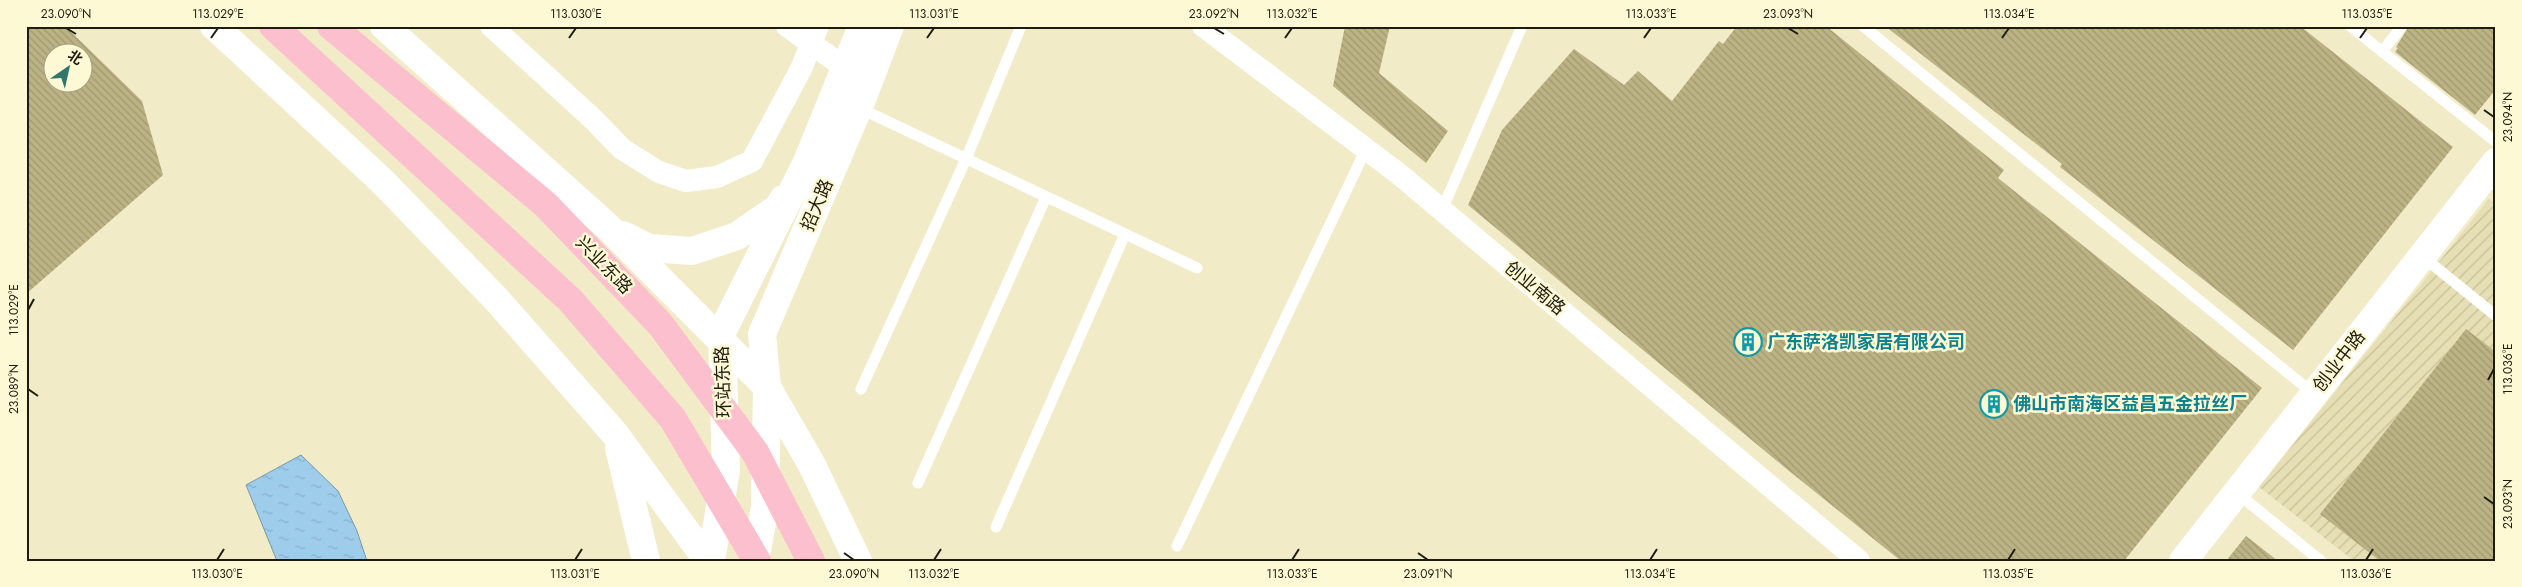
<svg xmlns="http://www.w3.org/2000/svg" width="2522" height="587" font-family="Jost,'Noto Sans SC',sans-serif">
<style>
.industrial{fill:url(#industrial-furrows)}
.water{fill:url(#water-ripples);stroke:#7898a9}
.building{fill:url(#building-back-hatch);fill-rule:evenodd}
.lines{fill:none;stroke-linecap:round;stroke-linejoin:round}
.service{stroke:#fff;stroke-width:11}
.minor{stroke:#fff;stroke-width:22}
.tertiary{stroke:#fff;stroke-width:28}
.secondary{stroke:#fff;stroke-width:28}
.primary{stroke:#fbbfcd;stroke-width:28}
.ticks{fill:none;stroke:#1e1c0f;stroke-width:2}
.labels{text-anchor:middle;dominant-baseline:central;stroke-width:5;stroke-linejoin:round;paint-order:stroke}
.street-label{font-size:18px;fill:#1e1c0f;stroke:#fef9d5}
.culture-label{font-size:18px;font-weight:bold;fill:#0d838f;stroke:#fef9d5;text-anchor:start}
.neatline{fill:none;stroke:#1e1c0f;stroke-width:2}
.ticks-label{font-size:12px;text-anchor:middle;fill:#1e1c0f}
</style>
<defs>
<pattern id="industrial-furrows" width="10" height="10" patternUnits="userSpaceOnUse" patternTransform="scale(1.25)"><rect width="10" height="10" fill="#e6dfb4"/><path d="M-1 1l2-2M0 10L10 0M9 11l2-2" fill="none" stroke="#c5bf9a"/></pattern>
<pattern id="water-ripples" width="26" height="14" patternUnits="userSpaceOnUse" patternTransform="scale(1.25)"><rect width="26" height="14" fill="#9ecdeb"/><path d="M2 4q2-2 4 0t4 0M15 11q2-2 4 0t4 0" fill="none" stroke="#88afc8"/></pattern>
<pattern id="building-back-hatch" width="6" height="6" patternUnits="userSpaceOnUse" patternTransform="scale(1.25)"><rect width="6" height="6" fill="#bbb384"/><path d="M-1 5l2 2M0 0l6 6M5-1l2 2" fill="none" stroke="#a09971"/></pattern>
</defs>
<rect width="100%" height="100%" fill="#f1ebc8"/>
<path class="industrial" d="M 2489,199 L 2496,204 L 2496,561 L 2354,561 L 2259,487 Z"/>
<path class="water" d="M 301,455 L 338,491 L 357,531 L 367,561 L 277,561 L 246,485 Z"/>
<g class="building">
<path d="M 26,26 L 65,26 L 142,101 L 163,175 L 26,294 ZM 52,52 L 82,52 L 82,82 L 52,82 Z"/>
<path d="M 1345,26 L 1390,26 L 1379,73 L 1448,131 L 1426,163 L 1333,86 Z"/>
<path d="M 1737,26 L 1826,26 L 2004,170 L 1998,178 L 2262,388 L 2124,561 L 1901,561 L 1783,466 L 1468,205 L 1502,130 L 1574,49 L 1624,85 L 1638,71 L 1672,101 L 1719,41 L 1723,44 Z"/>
<path d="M 1885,26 L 2300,26 L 2453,147 L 2293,350 L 2060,167 L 2062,164 Z"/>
<path d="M 2409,26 L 2496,26 L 2496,89 L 2475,115 L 2395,52 L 2398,48 L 2396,47 Z"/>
<path d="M 2466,329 L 2496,352 L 2496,561 L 2380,561 L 2320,514 Z"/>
<path d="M 2246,536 L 2278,561 L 2226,561 Z"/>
</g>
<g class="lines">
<g class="service">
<path d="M 1863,26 L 2314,394"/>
<path d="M 2350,26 L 2496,142"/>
<path d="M 2382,52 L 2402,26"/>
<path d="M 857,107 L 1197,268"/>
<path d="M 1442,210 L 1522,26"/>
<path d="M 2422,256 L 2496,316"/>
<path d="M 861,389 L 966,159 L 1021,26"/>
<path d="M 918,483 L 1046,197"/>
<path d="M 2237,493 L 2321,561"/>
<path d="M 996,527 L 1125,234"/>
<path d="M 1177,546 L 1366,149"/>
</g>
<g class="minor">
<path d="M 491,26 L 593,119 L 622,149 L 659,172 L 686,181 L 717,177 L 752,161 L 802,67 L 818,26"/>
<path d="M 787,26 L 859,78"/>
<path d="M 1203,26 L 1399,174 L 1859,561"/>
</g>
<path class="tertiary" d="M 2183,561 L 2496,162"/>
<g class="secondary">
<path d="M 214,26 L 382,181 L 497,300 L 615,434 L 708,561"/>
<path d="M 384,26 L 608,227 L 767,387 L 812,465 L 858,561"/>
<path d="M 623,235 L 649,248 L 692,251 L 737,236 L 779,207 L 783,199"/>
<path d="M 619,448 L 646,561"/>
<path d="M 711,561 L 726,470 L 722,332 L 807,162 L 862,26"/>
<path d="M 755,561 L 765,507 L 767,387 L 762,334 L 861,102 L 890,26"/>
</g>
<g class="primary">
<path d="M 273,26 L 571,301 L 673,419 L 757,561"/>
<path d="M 331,26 L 546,205 L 660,324 L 755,452 L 811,561"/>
</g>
</g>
<path class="ticks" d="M 66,28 L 76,34M 1214,28 L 1224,34M 1788,28 L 1798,34M 211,38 L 218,28M 569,38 L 576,28M 927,38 L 934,28M 1285,38 L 1292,28M 1644,38 L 1651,28M 2002,38 L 2009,28M 2360,38 L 2367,28M 2484,110 L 2494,117M 28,310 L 34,299M 2488,380 L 2494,369M 28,389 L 38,396M 2484,497 L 2494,504M 844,553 L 854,560M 1418,553 L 1428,560M 217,560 L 224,549M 575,560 L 582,549M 934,560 L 941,549M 1292,560 L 1299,549M 1650,560 L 1657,549M 2008,560 L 2015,549M 2366,560 L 2373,549"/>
<defs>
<symbol id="building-ring" viewBox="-11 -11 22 22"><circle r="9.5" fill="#fef9d5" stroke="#0f9aa8" stroke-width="1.5"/><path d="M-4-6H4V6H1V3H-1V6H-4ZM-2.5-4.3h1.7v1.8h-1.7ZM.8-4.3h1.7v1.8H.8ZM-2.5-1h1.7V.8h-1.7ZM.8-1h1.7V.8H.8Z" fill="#0f9aa8"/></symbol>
</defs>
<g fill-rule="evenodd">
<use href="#building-ring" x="1732" y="326" width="32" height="32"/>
<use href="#building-ring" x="1978" y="388" width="32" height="32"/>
</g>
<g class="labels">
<g class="street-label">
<text transform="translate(817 205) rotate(-67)">招大路</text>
<text transform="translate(604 265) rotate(46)">兴业东路</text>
<text transform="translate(1535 288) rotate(40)">创业南路</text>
<text transform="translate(2339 361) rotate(-52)">创业中路</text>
<text transform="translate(723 382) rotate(-92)">环站东路</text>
</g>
<g class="culture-label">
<text x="1767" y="342">广东萨洛凯家居有限公司</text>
<text x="2013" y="404">佛山市南海区益昌五金拉丝厂</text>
</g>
</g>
<rect width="2522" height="587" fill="none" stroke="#fef9d5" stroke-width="55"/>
<g transform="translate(68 68) rotate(34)"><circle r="24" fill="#fef9d5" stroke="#a4a186"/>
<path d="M0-4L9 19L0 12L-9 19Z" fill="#30766c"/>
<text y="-8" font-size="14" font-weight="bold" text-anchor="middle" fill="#1e1c0f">北</text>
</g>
<rect x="28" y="28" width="2466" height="532" class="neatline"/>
<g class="ticks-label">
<text x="66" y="18">23.090°N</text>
<text x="218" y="18">113.029°E</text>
<text x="576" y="18">113.030°E</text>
<text x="934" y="18">113.031°E</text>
<text x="1214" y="18">23.092°N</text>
<text x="1292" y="18">113.032°E</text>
<text x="1651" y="18">113.033°E</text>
<text x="1788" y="18">23.093°N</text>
<text x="2009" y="18">113.034°E</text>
<text x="2367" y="18">113.035°E</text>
<text transform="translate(2508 117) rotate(-90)" y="4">23.094°N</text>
<text transform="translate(14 310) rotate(-90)" y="4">113.029°E</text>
<text transform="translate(2508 369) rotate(-90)" y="4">113.036°E</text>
<text transform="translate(14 389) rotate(-90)" y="4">23.089°N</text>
<text transform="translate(2508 504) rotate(-90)" y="4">23.093°N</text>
<text x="217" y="578">113.030°E</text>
<text x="575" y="578">113.031°E</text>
<text x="854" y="578">23.090°N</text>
<text x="934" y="578">113.032°E</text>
<text x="1292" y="578">113.033°E</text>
<text x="1428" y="578">23.091°N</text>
<text x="1650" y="578">113.034°E</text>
<text x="2008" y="578">113.035°E</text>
<text x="2366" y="578">113.036°E</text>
</g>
</svg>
